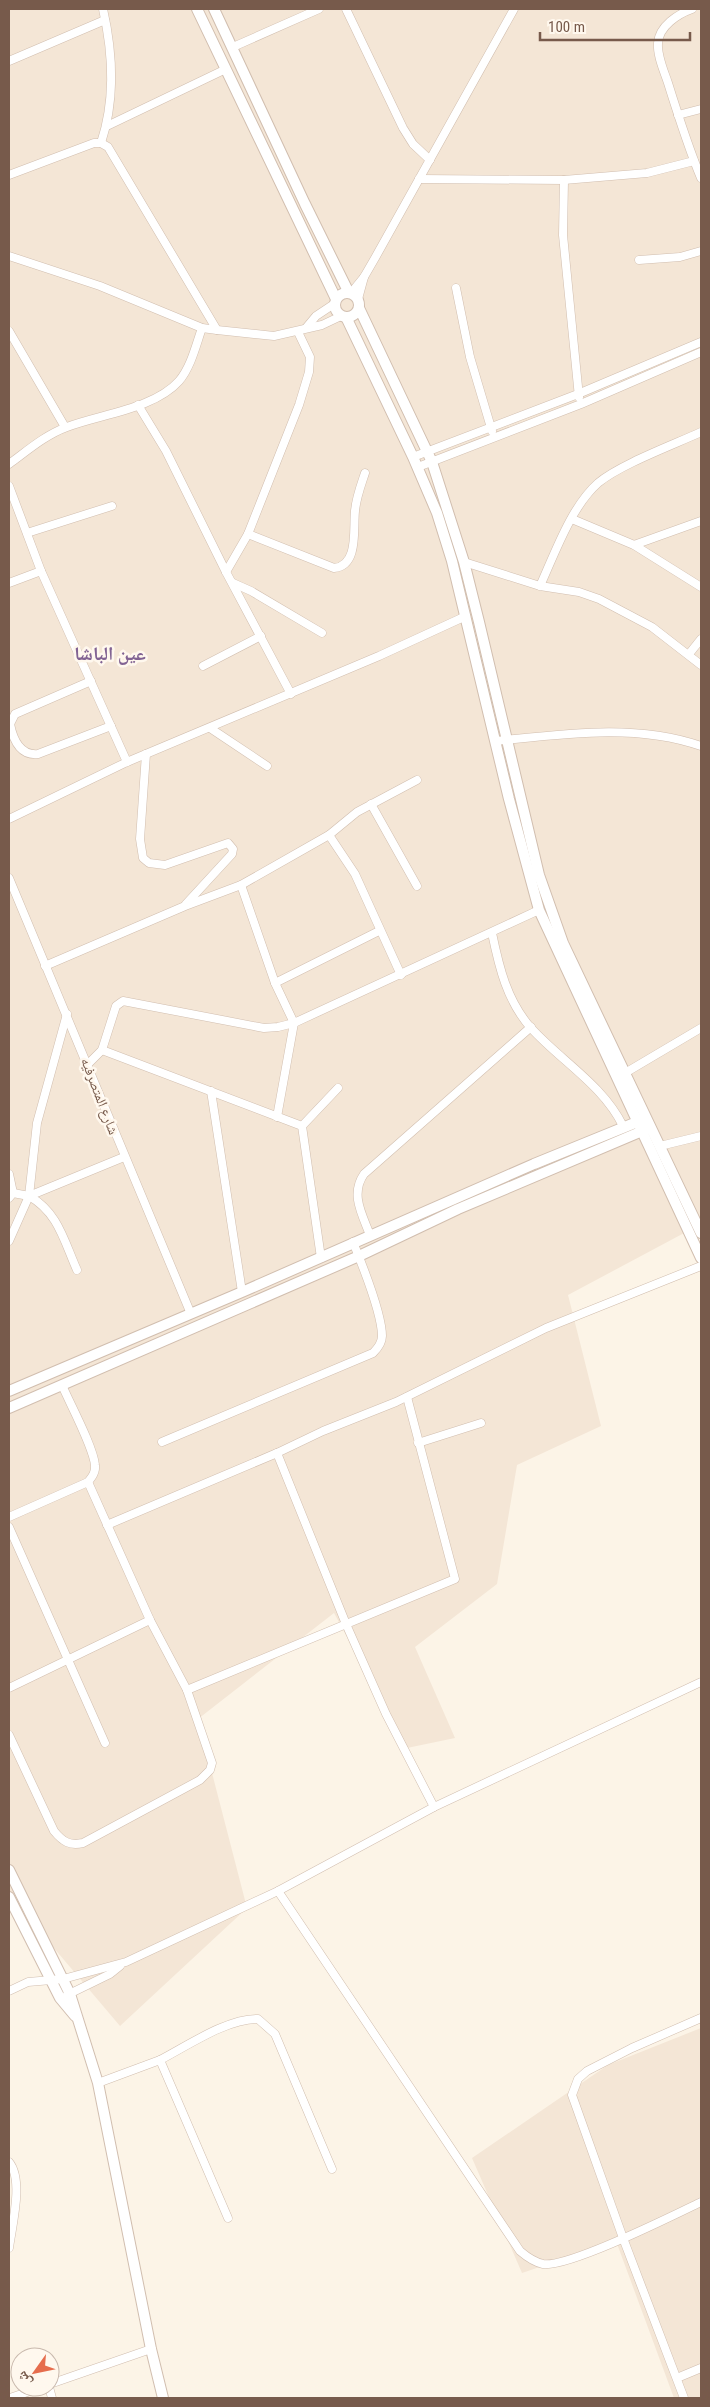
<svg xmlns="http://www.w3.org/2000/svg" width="710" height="2407" font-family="'Roboto Condensed','Noto Naskh Arabic',sans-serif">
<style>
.residential{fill:#f4e6d6}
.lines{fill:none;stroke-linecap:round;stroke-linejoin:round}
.minor-casing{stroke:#d1beaf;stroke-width:9}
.tertiary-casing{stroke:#d1beaf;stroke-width:12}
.minor{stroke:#fff;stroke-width:8}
.tertiary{stroke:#fff;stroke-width:10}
.labels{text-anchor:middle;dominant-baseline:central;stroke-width:5;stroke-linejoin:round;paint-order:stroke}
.street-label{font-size:14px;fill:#775a4b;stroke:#fff8ee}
.district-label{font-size:19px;font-weight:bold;fill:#826393;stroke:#fff8ee}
</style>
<rect width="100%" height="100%" fill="#fcf4e7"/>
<g class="residential">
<path d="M 9,9 L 701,9 L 701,1224 L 568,1295 L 601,1426 L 517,1465 L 497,1584 L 415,1647 L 455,1738 L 407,1748 L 334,1613 L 198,1719 L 247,1908 L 120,2026 L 9,1895 Z"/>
<path d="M 701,2028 L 701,2398 L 674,2398 L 616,2241 L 522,2273 L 472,2158 L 608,2065 Z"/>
</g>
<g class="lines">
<defs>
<g id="minor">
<path d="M 346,9 L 403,128 L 413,144 L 430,160"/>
<path d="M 692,9 C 678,14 659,26 658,43 C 657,56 664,71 668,83 C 678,115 688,147 701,178"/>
<path d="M 233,47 L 319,9"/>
<path d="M 9,61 L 105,20"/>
<path d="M 678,115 L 701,109"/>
<path d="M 107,126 L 226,69"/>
<path d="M 101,143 C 116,98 113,53 103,9"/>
<path d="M 9,175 L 94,143 L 101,143 L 108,147 L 217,330 L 274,336 L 322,325 L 341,316"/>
<path d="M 419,179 L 564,180 L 647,173 L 694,161"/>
<path d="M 564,180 L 563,235 L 579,397"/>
<path d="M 9,256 L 100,286 L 202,328 L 217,330"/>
<path d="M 639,260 L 680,257 L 701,251"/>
<path d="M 456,288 L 470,357 L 492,431"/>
<path d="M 351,293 L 364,277 L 375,258 L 514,9"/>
<path d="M 358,299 L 364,277"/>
<path d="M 306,328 L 316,316 L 334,304"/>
<path d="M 9,331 L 65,427"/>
<path d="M 138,405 L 166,451 L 226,572 L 291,694"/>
<path d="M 413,457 L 578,394 L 701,342"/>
<path d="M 9,464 C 27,451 45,435 67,427 C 101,414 154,409 179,381 C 191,367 196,345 202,328"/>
<path d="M 418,467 L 581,404 L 701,352"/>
<path d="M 9,486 L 41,571 L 127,762"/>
<path d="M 572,519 L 634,545 L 701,587"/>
<path d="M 27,533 L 112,506"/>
<path d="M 248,534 L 334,568 C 359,566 353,529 355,511 C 356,498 361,485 365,473"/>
<path d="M 634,545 L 701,521"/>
<path d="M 464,562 L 540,586 L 579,592 L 599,599 L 652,627 L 701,665"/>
<path d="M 226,572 L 248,534 L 299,405 L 309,372 L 310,357 L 298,332"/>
<path d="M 9,583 L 41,571"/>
<path d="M 233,583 L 251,591 L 322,633"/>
<path d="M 540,586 C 555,553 571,507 598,483 C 621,464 673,445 701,432"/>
<path d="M 689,654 L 701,639"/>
<path d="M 203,666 L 261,636"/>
<path d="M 91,681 L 15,714 L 10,724 C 13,739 20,756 38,754 L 111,726"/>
<path d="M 210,728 L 267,766"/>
<path d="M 496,741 C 563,734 636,723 701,746"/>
<path d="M 146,754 L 140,839 L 143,858 L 149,863 L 165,865 L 228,843 L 233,849 L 232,854 L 186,904"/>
<path d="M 371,804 L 417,886"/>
<path d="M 9,819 L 127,762 L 379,656 L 466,616"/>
<path d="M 9,878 L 191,1314"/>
<path d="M 241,885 L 275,983 L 294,1023 L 277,1117"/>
<path d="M 492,933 C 499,967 507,1001 531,1028 C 561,1061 603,1085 623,1126"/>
<path d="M 45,966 L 185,906 L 241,885 L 329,835"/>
<path d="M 401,975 L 355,874 L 329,835 L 357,812 L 417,780"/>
<path d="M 275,983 L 379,931"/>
<path d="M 102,1050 L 302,1126"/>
<path d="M 88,1064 L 102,1050 L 116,1006 L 123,1001 L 264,1028 L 278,1027 L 294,1023 L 539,910"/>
<path d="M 625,1073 L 701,1028"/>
<path d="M 211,1091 L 242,1292"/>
<path d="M 660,1146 L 701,1136"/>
<path d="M 9,1174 L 13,1193"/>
<path d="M 29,1196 C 58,1212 64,1241 77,1270"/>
<path d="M 9,1198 L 13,1193 L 29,1196 L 124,1157"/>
<path d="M 370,1235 C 362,1214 350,1194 364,1174 L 531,1027"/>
<path d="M 9,1241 L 29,1196 L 37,1123 L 67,1014"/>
<path d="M 321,1258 L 302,1126 L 338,1088"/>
<path d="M 162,1442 L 373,1353 C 378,1348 382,1343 382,1336 C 382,1313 362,1264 353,1242"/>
<path d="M 418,1443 L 481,1423"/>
<path d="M 277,1453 L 346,1624 L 386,1714 L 434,1807 L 701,1682"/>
<path d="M 9,1517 L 88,1482 C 92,1477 96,1472 95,1465 C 93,1446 70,1404 62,1385"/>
<path d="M 107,1525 L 277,1453 L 323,1431 L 396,1402 L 546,1328 L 701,1266"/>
<path d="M 9,1527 L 105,1743"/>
<path d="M 9,1688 L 150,1620"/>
<path d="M 187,1690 L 455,1579 L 407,1397"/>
<path d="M 9,1735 L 54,1831 C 63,1842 70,1846 83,1843 L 200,1780 L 210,1770 L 212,1763 L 187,1690 L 150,1620 L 88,1482"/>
<path d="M 278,1891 L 520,2251 C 527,2257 534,2262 543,2264 C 568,2268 674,2215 701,2202"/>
<path d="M 9,1991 L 28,1982 L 63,1979 L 126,1962 L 278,1891 L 434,1807"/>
<path d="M 67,1995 L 110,1974 L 120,1966"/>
<path d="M 160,2060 C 187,2046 228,2018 258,2019 L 275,2034 L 332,2169"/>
<path d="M 98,2083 L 160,2060 L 228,2218"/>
<path d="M 9,2162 C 24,2180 12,2225 9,2248"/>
<path d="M 677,2378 L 701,2368"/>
<path d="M 50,2384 L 151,2349"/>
<path d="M 49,2387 L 52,2398"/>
<path d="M 10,2398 L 42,2387"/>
<path d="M 684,2398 L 623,2238 L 572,2095 L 578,2079 L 587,2071 L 632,2048 L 701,2018"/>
</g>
<g id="tertiary">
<path d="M 197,9 L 336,299"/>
<path d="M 214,9 L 305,204 L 349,293"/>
<circle cx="347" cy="305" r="12"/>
<path d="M 359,308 L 432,462 L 464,562 L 479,622 L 539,875 L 563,943 L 701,1233"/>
<path d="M 346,317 L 413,457 L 437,513 L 452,561 L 509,799 L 539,910 L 701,1258"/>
<path d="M 9,1391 L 242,1292 L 534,1164 L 642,1120"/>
<path d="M 9,1408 L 359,1256 L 458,1209 L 647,1129"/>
<path d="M 9,1870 L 70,1994 L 98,2083 L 151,2349 L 163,2398"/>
<path d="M 9,1897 L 60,1998 L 75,2016"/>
</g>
</defs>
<use href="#minor" class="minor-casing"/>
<use href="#tertiary" class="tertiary-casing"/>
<use href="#minor" class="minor"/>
<use href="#tertiary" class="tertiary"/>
</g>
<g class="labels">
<g class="street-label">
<text transform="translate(100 1096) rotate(69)">شارع المتصرفيه</text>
</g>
<g class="district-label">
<text x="110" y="653">عين الباشا</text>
</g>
</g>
<rect width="710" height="2407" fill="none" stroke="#775a4b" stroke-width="20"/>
<g transform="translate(35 2372) rotate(237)"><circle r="24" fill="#fff8ee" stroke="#c9b9ad"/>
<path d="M0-4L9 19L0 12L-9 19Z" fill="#e66d4d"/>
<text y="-8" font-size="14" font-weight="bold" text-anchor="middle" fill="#775a4b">ش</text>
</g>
<path d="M540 32v8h150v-8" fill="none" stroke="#775a4b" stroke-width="2.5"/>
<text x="548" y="32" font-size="15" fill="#775a4b" stroke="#fff8ee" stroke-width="4" paint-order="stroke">100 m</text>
</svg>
